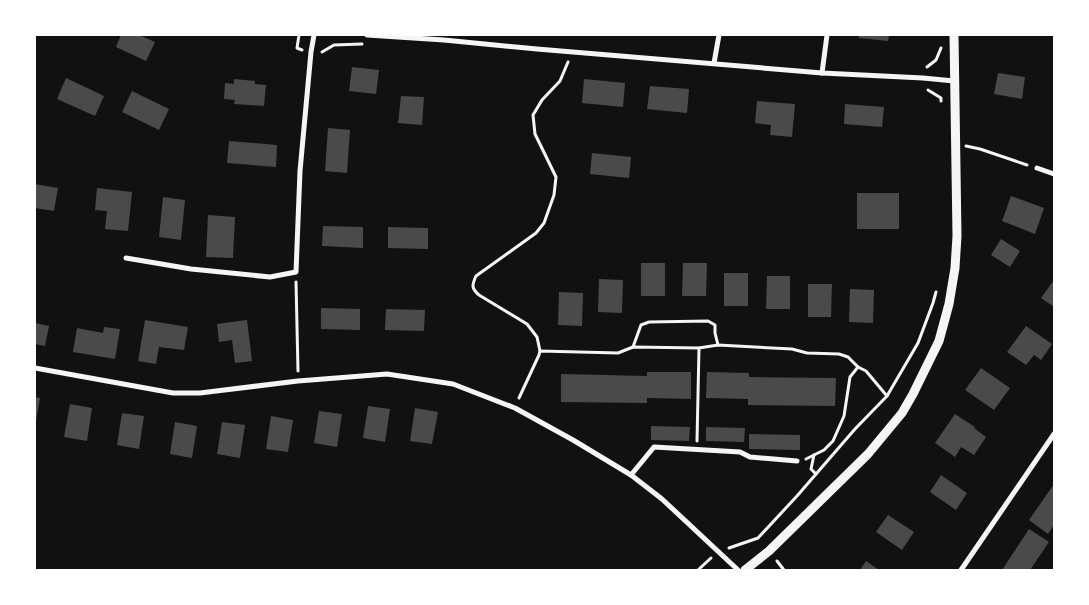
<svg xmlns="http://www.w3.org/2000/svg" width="1089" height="605" font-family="Signika,sans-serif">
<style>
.building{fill:#4a4a4a}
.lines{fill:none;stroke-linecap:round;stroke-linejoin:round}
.path{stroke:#f5f5f5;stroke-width:3}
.minor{stroke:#f5f5f5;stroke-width:5}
.tertiary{stroke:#f5f5f5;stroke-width:9}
</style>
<rect width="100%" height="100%" fill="#111"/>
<g class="building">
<path d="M 121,35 L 139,35 L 155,42 L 146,61 L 116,47 Z"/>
<path d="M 859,35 L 889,35 L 888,41 L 859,38 Z"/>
<path d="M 352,67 L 379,70 L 376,94 L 349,91 Z"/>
<path d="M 998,73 L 1025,77 L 1022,99 L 994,94 Z"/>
<path d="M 66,78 L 104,96 L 95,116 L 57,99 Z"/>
<path d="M 234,79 L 255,81 L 255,84 L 266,85 L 264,106 L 234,104 L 235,100 L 224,99 L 225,83 L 234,84 Z"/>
<path d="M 584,79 L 625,83 L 623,107 L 582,103 Z"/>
<path d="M 650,86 L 689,89 L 687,113 L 647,109 Z"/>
<path d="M 132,91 L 169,109 L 159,130 L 122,112 Z"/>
<path d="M 401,96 L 424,97 L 422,125 L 398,123 Z"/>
<path d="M 757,101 L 795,104 L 792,137 L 770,135 L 771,125 L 755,123 Z"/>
<path d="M 845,104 L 884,107 L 882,127 L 844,124 Z"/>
<path d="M 328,128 L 350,130 L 347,173 L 325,171 Z"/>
<path d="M 229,141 L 277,145 L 276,167 L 227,163 Z"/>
<path d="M 592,153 L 631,157 L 629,178 L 590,174 Z"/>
<path d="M 35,184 L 58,188 L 54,211 L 35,208 Z"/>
<path d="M 97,188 L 132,192 L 128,231 L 105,229 L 107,211 L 95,210 Z"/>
<rect x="857" y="193" width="42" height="36"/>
<path d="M 1011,196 L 1044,208 L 1035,234 L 1002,221 Z"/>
<path d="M 163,197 L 185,200 L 181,240 L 159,237 Z"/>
<path d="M 208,215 L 235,217 L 233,258 L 206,257 Z"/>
<path d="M 323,226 L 363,227 L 363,248 L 322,246 Z"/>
<path d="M 388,227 L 428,228 L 428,249 L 388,248 Z"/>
<path d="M 1001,239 L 1020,251 L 1010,267 L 991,255 Z"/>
<rect x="641" y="263" width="24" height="33"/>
<path d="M 683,263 L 707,263 L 706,296 L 682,296 Z"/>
<rect x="724" y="273" width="24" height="33"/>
<path d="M 767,276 L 790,276 L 790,309 L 766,309 Z"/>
<path d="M 599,279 L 623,280 L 622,313 L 598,312 Z"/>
<path d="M 1054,280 L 1054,307 L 1041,298 Z"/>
<path d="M 808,284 L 832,284 L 831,317 L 808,317 Z"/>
<path d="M 850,289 L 874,290 L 873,323 L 849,322 Z"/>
<path d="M 559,292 L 583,293 L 582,326 L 558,325 Z"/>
<path d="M 321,308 L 360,309 L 360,330 L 321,329 Z"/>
<path d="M 386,309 L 425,310 L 424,331 L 385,330 Z"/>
<path d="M 145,320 L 188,327 L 184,350 L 159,347 L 156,364 L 138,361 Z"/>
<path d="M 247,320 L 252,361 L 235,363 L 232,340 L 219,342 L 217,324 Z"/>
<path d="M 35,323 L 49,326 L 45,346 L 35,344 Z"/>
<path d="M 1026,326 L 1052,344 L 1041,360 L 1034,355 L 1026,365 L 1007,352 Z"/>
<path d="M 104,327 L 120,329 L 115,359 L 73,352 L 77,328 L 103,333 Z"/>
<path d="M 981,368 L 1010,388 L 994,410 L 965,390 Z"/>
<path d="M 647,372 L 691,372 L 691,399 L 647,398 L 647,403 L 561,402 L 561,374 L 647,376 Z"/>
<path d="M 707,372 L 749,373 L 749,377 L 836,378 L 835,406 L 748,405 L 748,399 L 706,398 Z"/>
<path d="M 35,397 L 40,398 L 36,421 L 35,421 Z"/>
<path d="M 70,404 L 92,408 L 87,441 L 64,437 Z"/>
<path d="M 368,406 L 390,409 L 385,442 L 363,438 Z"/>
<path d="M 415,408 L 438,412 L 432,444 L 410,441 Z"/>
<path d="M 319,411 L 342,414 L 337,447 L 314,443 Z"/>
<path d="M 122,413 L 144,416 L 139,449 L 117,445 Z"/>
<path d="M 955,414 L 975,427 L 974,428 L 986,437 L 974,455 L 961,447 L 955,457 L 935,443 Z"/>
<path d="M 271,416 L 293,420 L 288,452 L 266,449 Z"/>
<path d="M 175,422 L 197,426 L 192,458 L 170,454 Z"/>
<path d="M 222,422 L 245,425 L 240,458 L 217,454 Z"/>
<path d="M 651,426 L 690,427 L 689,441 L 651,440 Z"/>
<path d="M 706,427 L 745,428 L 744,442 L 706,441 Z"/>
<path d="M 749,434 L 800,435 L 800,450 L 749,449 Z"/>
<path d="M 941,475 L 967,493 L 956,510 L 930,492 Z"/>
<path d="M 1054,484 L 1054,525 L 1048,534 L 1029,520 Z"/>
<path d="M 888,515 L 914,532 L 902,550 L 876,532 Z"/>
<path d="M 1029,529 L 1049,542 L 1030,570 L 1002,570 Z"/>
<path d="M 866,561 L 879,570 L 860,570 Z"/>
</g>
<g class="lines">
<g class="path">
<path d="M 299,35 L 297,48 L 302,50"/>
<path d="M 322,52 L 334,45 L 362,44"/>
<path d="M 927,67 L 936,60 L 941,48"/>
<path d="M 928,90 L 941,98 L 941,101"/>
<path d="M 966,146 L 980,149 L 1027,165"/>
<path d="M 296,282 L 298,371"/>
<path d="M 633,347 L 641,325 L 649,322 L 708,321 L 715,325 L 715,333 L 718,345"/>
<path d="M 540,351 L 537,337 L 527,324 L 479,295 C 471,288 472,285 476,276 L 536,233 L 544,223 L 554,195 L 556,177 L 535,134 L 533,115 L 542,100 L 560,81 L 568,62"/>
<path d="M 519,398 L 539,355 L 540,351 L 618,353 L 633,347 L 699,348"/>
<path d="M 697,441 L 699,348 L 718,345 L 792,349 L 807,353 L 839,354 L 848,357 L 858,367 L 866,371 L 887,396"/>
<path d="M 814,455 L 811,469 L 816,474"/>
<path d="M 806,459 L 824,450 L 833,441 L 844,416 L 850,377 L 858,367"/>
<path d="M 729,548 L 758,538 L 797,496 L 855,429 L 887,396 L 918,343 L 933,303 L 936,292"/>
<path d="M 777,561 L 784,570"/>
<path d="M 698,570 L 711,558"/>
</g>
<g class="minor">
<path d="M 367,35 L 444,40 L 537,49 L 822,73 L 923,78 L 954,81"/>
<path d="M 714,63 L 719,35"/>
<path d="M 822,73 L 827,35"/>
<path d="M 1037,168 L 1054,174"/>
<path d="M 126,258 L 191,269 L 270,277 L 296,272 L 300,171 L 311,52 L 314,35"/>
<path d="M 35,368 L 173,393 L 200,393 L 298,381 L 387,374 L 453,384 L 515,408 L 573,440 L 631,475 L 662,499 L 738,570"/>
<path d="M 631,475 L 654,447 L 740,452 L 750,457 L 797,461"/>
<path d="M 961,570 L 1054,434"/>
</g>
<path class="tertiary" d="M 745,570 L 769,551 L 868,454 L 902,413 L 913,394 L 939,341 L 949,304 L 955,268 L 957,236 L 954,35"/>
</g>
<rect width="1089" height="605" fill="none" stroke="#ffffff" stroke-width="72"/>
</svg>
